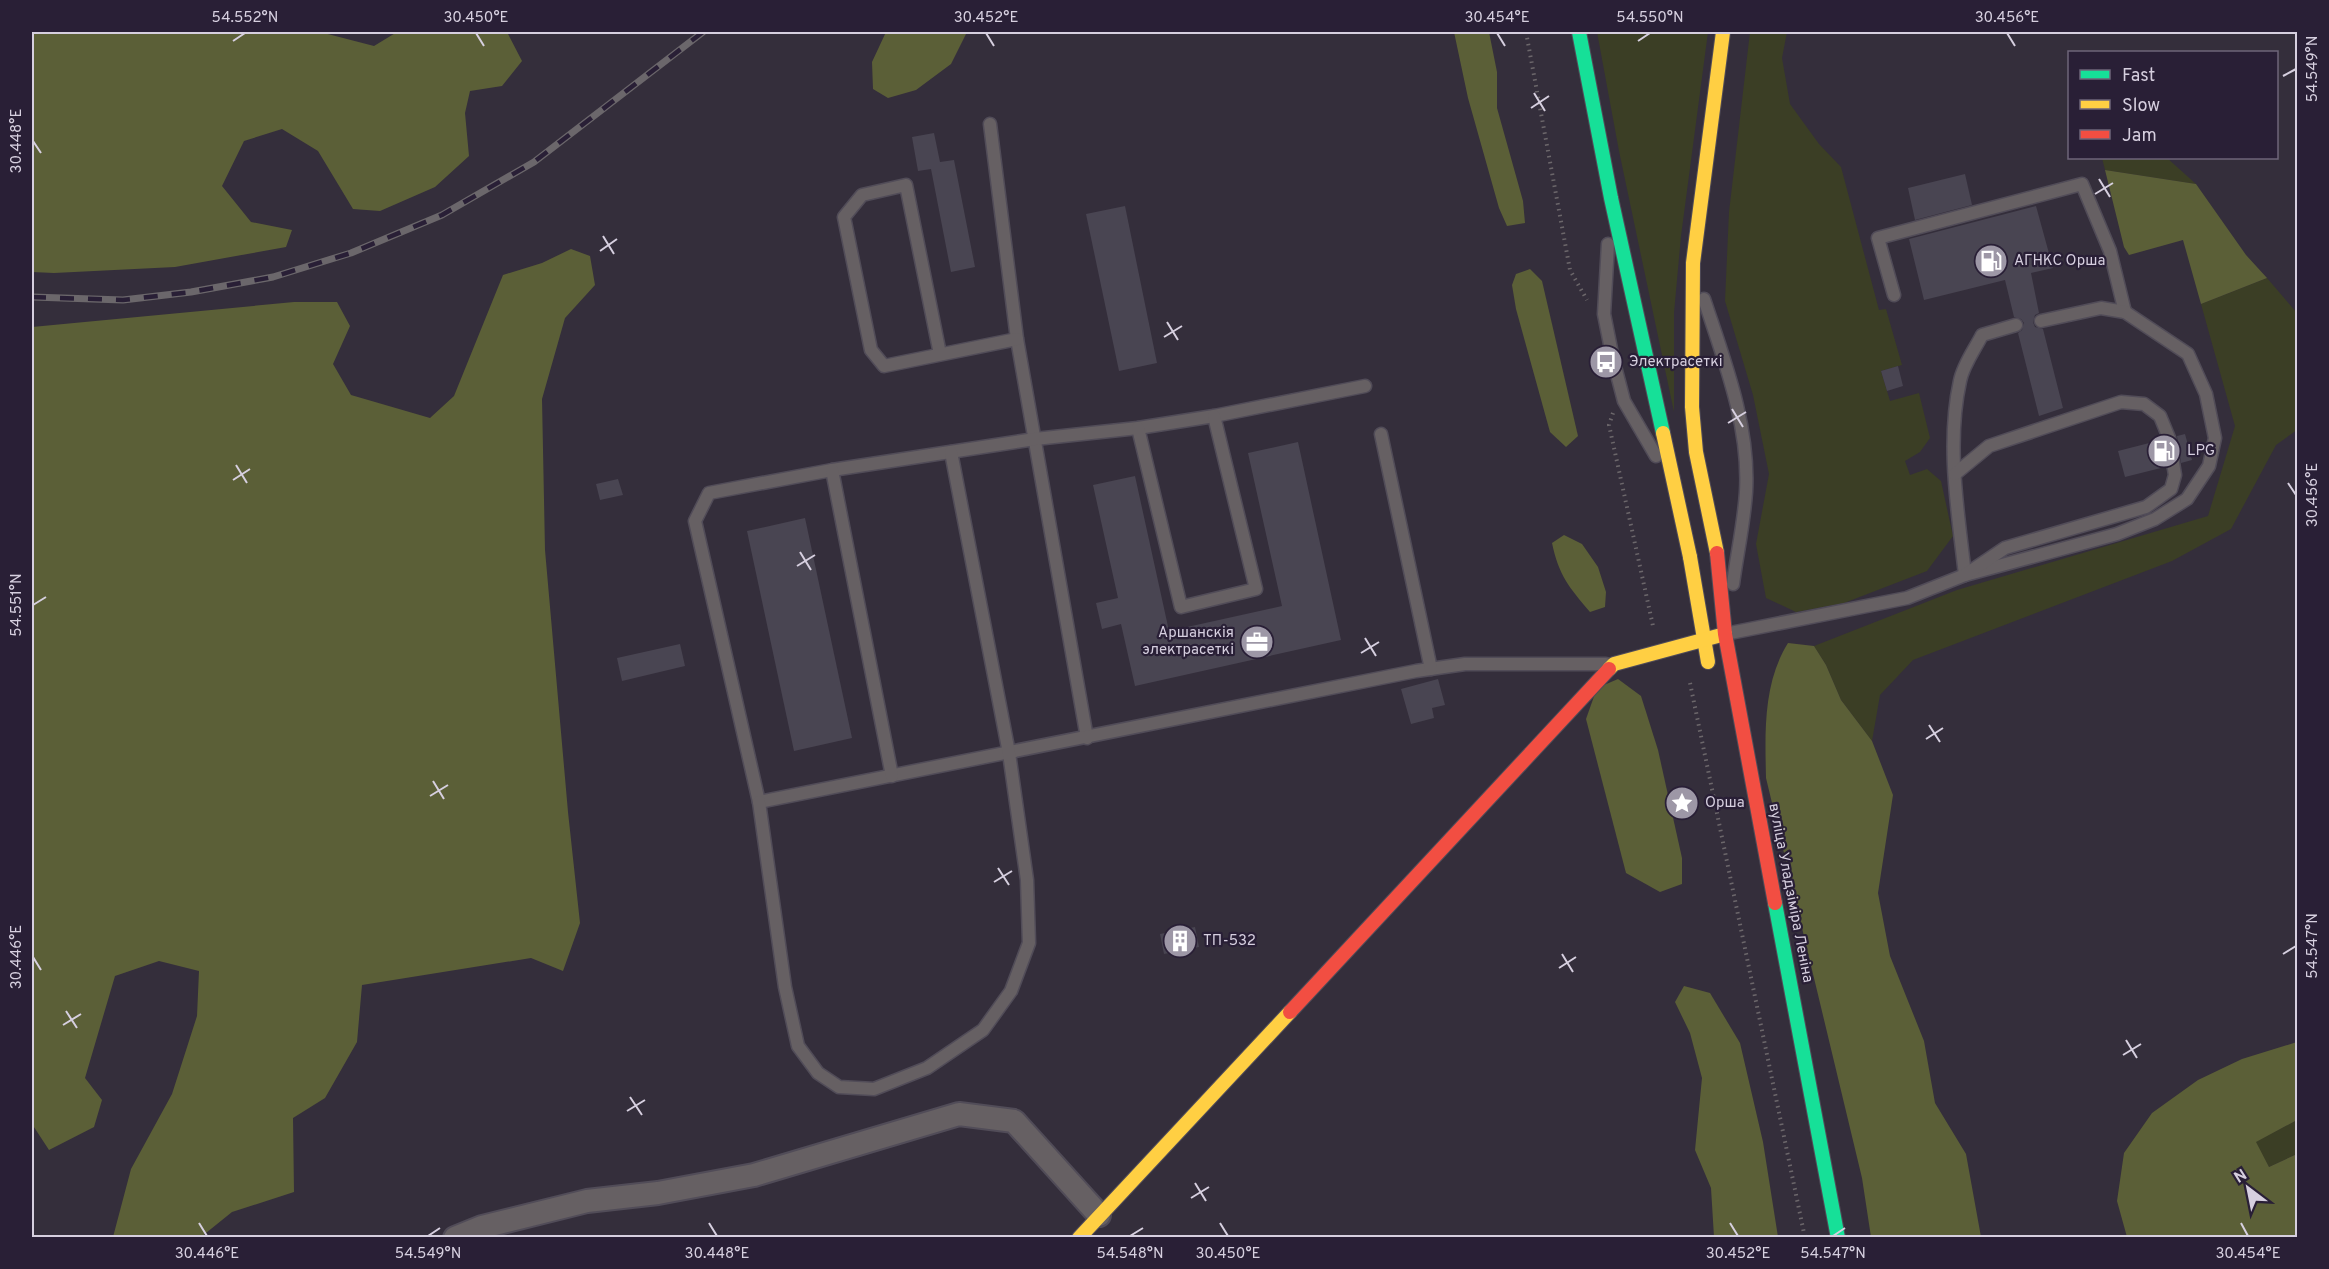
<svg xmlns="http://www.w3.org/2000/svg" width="2329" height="1269" font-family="Overpass,sans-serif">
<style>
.green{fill:#3b3e25}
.forest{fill:#5b5f37}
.building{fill:#494552}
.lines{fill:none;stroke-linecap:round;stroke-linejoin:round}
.lane-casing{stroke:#514c58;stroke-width:15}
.street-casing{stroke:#514c58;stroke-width:26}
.fast-casing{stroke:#514c58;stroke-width:16}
.slow-casing{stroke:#514c58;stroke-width:16}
.jam-casing{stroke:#514c58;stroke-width:16}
.path{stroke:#6c676b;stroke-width:4;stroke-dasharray:1.5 4.5;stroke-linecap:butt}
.lane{stroke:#666063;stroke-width:12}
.street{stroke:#666063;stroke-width:22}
.fast{stroke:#16e098;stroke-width:14}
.slow{stroke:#ffcf43;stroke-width:14}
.jam{stroke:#f24e42;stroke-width:14}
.rail-casing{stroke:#6b676b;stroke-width:7}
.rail{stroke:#291f36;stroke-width:4.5;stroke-dasharray:14;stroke-linecap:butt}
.ticks{fill:none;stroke:#d6cfdf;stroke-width:2}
.labels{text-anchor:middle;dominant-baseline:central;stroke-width:4.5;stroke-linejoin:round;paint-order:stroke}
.poi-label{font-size:15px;fill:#d6cfdf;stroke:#291f36;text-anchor:start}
.street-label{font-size:15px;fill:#d6cfdf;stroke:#291f36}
.neatline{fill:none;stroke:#d6cfdf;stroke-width:2}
.ticks-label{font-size:15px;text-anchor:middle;fill:#d6cfdf}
</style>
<rect width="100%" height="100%" fill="#342e3b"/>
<g class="green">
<path d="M 1597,32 L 1708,32 L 1681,236 L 1674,313 L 1674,412 L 1619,151 Z"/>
<path d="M 1750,32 L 1787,32 L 1782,58 L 1790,104 L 1819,144 L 1841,167 L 1879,310 L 1886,309 L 1902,365 L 1881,371 L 1890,401 L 1919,393 L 1930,438 L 1920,452 L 1905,461 L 1910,475 L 1927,469 L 1941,481 L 1953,536 L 1927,571 L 1844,603 L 1796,612 L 1766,598 L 1756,544 L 1769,474 L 1753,395 L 1725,301 L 1729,212 Z"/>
<path d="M 2102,158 L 2167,158 L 2196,184 L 2105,170 Z"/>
<path d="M 2267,278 L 2297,313 L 2297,430 L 2276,445 L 2231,529 L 2172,561 L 1913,660 L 1880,695 L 1872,741 L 1841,700 L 1826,665 L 1814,646 L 1957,590 L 2208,516 L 2235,426 L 2201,304 Z"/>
<path d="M 2297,1120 L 2297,1154 L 2269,1167 L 2255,1142 Z"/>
</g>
<g class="forest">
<path d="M 32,32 L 320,32 L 374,46 L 397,32 L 507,32 L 522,61 L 502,86 L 470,91 L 465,113 L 469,156 L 435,187 L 380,211 L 353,209 L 318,151 L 282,129 L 244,141 L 222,186 L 251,222 L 292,230 L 286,247 L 175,267 L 54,273 L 32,272 Z"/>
<path d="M 886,32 L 970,32 L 966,34 L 951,64 L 916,90 L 888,98 L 873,89 L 872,62 Z"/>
<path d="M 1454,32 L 1489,32 L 1497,72 L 1497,108 L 1523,201 L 1525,223 L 1507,226 L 1499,208 L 1468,98 Z"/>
<path d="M 2105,170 L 2196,184 L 2246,255 L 2267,278 L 2201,304 L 2183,240 L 2129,255 L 2124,247 Z"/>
<path d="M 571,249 L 590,256 L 595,285 L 565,318 L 542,399 L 545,550 L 568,812 L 580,923 L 563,971 L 531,958 L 362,985 L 357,1042 L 325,1098 L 293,1118 L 294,1192 L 232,1212 L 201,1237 L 113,1237 L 131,1169 L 172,1094 L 197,1016 L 199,971 L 159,961 L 115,976 L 85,1078 L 102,1100 L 94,1127 L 49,1150 L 32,1124 L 32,327 L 294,302 L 337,302 L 350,326 L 333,364 L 351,395 L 430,418 L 454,396 L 503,275 L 542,263 Z"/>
<path d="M 1530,269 L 1542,281 L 1578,436 L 1566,447 L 1550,432 L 1516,309 L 1512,285 L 1516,274 Z"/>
<path d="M 1564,535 L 1582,544 L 1598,567 L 1606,592 L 1605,607 L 1590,612 C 1569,587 1559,576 1552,543 Z"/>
<path d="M 1788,643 L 1814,646 L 1826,665 L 1841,700 L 1872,741 L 1893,795 L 1878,893 L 1890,956 L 1924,1041 L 1935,1103 L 1966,1154 L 1981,1237 L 1871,1237 L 1862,1178 L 1766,778 C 1765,732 1763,683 1788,643 Z"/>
<path d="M 1618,679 L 1641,696 L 1658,750 L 1682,858 L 1682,884 L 1660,892 L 1626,873 L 1586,719 L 1597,688 Z"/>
<path d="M 1684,986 L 1710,993 L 1740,1043 L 1763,1142 L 1778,1237 L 1714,1237 L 1711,1188 L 1695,1150 L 1702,1078 L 1690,1033 L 1675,1002 Z"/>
<path d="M 2297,1042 L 2297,1120 L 2256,1142 L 2269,1167 L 2297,1154 L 2297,1237 L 2127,1237 L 2117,1201 L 2124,1153 L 2152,1113 L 2198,1080 L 2242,1059 Z"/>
</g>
<g class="building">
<path d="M 934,133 L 940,162 L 954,160 L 975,267 L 951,272 L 931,169 L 918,171 L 912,137 Z"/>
<path d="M 1965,174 L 1972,205 L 1915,220 L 1908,188 Z"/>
<path d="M 1125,206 L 1157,363 L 1119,371 L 1086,214 Z"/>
<path d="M 2036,206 L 2053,268 L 2031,273 L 2039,313 L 2035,315 L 2033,322 L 2035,327 L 2043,329 L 2063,408 L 2039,416 L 2018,333 L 2022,330 L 2024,323 L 2021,319 L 2014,317 L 2005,280 L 1924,300 L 1909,239 Z"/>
<path d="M 1898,366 L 1903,386 L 1887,391 L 1881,371 Z"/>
<path d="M 2185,434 L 2192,460 L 2181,463 L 2177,436 Z"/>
<path d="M 2161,440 L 2165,467 L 2125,477 L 2118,451 Z"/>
<path d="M 1298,442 L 1341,640 L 1135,686 L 1121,624 L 1102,629 L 1096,603 L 1118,598 L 1093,485 L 1135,476 L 1169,631 L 1282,606 L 1248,453 Z"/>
<path d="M 618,479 L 623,495 L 600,500 L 596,484 Z"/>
<path d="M 805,518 L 852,738 L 794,751 L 747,531 Z"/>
<path d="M 680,644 L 685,666 L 622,681 L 617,658 Z"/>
<path d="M 1438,679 L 1445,705 L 1432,708 L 1434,718 L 1411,724 L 1401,689 Z"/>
<path d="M 1195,927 L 1199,947 L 1164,954 L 1160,934 Z"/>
</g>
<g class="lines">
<defs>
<g id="lane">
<path d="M 990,124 L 1017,339 L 1087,738"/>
<path d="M 1608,244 L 1604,314 L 1613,359 L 1624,401 L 1656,456"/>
<path d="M 1894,295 L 1878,238 L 2082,184 L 2110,251 L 2125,312"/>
<path d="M 1704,299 C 1724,360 1750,426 1746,492 C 1744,523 1737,554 1733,584"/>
<path d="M 2016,325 L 1982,335 C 1975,349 1963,365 1960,381 C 1946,444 1958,512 1965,575 L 2117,534 L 2155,519 L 2187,499 L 2209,466 L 2215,438 L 2206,394 L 2188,354 L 2125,312 L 2101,308 L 2041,321"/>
<path d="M 940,354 L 906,185 L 862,195 L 844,217 L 871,350 L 884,366 L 1017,339"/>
<path d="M 1365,386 L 1214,416 L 1138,428 L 1035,439 L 832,470 L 709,493 L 695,521 L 759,802 L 1416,671 L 1465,664 L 1606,664"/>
<path d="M 1138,428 L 1181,607 L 1256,589 L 1214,416"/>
<path d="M 1381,434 L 1431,669"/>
<path d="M 832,470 L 892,776"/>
<path d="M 1725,634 L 1907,598 L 1965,575 L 2005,548 L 2146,507 L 2171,489 L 2175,475 L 2169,438 L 2160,416 L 2144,404 L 2121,402 L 1989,446 L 1955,474"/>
<path d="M 759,802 L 785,987 L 798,1046 L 818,1073 L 839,1087 L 874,1089 L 927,1068 L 983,1030 L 1011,991 L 1029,943 L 1027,880 L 1009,753 L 951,452"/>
</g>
<path id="street" d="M 455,1238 L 482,1227 L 587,1201 L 658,1193 L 754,1175 L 959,1114 L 1014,1121 L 1099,1215"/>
<g id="fast">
<path d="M 1579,32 L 1611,198 L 1663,433"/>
<path d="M 1775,903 L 1838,1238"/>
</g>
<g id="slow">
<path d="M 1663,433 L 1690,557"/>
<path d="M 1717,553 L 1696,452 L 1692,407 L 1693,263 L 1723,32"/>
<path d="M 1690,557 L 1708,662"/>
<path d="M 1609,669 L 1614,664 L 1725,634"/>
<path d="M 1079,1238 L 1290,1012"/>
</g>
<g id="jam">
<path d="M 1717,553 L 1725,634 L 1775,903"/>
<path d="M 1290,1012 L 1609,669"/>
</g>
</defs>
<use href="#lane" class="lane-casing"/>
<use href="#street" class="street-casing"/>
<use href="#fast" class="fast-casing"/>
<use href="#slow" class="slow-casing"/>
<use href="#jam" class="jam-casing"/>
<g class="path">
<path d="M 1526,32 L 1570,270 L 1587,300"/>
<path d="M 1613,413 L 1609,425 L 1653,626"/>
<path d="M 1690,683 L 1805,1238"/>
</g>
<use href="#lane" class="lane"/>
<use href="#street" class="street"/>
<use href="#fast" class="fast"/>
<use href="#slow" class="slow"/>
<use href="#jam" class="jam"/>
<defs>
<path id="rail" d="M 32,297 L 123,300 L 191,292 L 273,277 L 351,253 L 442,215 L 534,162 L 703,32"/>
</defs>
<use href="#rail" class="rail-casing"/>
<use href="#rail" class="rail"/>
</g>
<path class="ticks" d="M 476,33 L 484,46M 986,33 L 994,46M 1497,33 L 1505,46M 2007,33 L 2015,46M 233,41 L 245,33M 1638,41 L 1650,33M 2283,76 L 2296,69M 1534,93 L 1545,111M 1531,108 L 1549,96M 33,141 L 41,153M 2099,179 L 2110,197M 2095,194 L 2113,183M 603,236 L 614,254M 600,251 L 617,239M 1167,322 L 1178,340M 1164,337 L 1182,326M 1732,409 L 1743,427M 1728,423 L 1746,412M 236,465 L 247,483M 233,480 L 250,469M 2288,483 L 2296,495M 800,552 L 811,570M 797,566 L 815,555M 33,605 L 46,597M 1365,638 L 1376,656M 1361,653 L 1379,642M 1929,725 L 1940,742M 1926,739 L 1943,728M 433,781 L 444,799M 430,796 L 448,785M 998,868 L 1009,885M 994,882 L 1012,871M 1562,954 L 1573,972M 2283,954 L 2296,946M 33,957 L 41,970M 1559,968 L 1576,957M 66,1011 L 77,1028M 63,1025 L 81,1014M 2126,1040 L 2137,1058M 2123,1055 L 2141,1044M 630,1097 L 642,1115M 627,1111 L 645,1100M 1195,1183 L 1206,1201M 1191,1198 L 1209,1187M 199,1223 L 207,1236M 709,1223 L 717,1236M 1220,1223 L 1228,1236M 1730,1223 L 1738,1236M 2241,1223 L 2248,1236M 428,1236 L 440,1228M 1130,1236 L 1143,1228M 1833,1236 L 1845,1228"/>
<defs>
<symbol id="fuel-disc" viewBox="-11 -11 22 22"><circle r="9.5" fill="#9d97a6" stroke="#291f36"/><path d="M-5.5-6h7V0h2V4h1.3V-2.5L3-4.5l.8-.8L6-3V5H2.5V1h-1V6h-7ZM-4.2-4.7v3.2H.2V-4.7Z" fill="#fff"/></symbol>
<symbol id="bus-disc" viewBox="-11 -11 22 22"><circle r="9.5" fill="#9d97a6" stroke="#291f36"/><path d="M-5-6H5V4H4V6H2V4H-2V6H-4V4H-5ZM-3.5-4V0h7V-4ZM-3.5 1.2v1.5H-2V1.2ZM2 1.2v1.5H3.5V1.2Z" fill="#fff"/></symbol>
<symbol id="office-disc" viewBox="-11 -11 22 22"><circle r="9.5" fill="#9d97a6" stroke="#291f36"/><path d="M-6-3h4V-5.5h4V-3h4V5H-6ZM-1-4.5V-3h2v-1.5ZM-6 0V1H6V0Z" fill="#fff"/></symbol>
<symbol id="sight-disc" viewBox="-11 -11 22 22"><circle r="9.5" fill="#9d97a6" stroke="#291f36"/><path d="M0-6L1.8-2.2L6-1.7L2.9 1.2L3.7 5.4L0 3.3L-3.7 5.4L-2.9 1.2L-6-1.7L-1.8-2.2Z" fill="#fff"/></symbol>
<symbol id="building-disc" viewBox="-11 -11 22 22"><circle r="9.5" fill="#9d97a6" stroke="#291f36"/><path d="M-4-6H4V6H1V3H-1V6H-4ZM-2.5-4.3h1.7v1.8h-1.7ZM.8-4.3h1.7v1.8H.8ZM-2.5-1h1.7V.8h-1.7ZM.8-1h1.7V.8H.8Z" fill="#fff"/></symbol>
</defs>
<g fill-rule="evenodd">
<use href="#fuel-disc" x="1972" y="242" width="38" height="38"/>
<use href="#bus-disc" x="1587" y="343" width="38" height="38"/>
<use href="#fuel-disc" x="2145" y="432" width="38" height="38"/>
<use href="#office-disc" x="1238" y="623" width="38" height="38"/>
<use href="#sight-disc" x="1663" y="784" width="38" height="38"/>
<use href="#building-disc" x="1161" y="922" width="38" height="38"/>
</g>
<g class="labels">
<g class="poi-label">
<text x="2014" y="261">АГНКС Орша</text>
<text x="1629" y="362">Электрасеткі</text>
<text x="2187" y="451">LPG</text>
<text x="1234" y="633" text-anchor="end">Аршанскія<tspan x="1234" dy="17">электрасеткі</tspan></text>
<text x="1705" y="803">Орша</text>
<text x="1203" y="941">ТП-532</text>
</g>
<g class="street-label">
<text transform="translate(1790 893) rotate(79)">вуліца Уладзіміра Леніна</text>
</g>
</g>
<rect width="2329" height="1269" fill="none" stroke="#291f36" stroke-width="66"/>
<rect x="2068" y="51" width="210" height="108" fill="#291f36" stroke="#6e657a" stroke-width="1.5"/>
<rect x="2080" y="70" width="30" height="9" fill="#16e098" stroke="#6e657a" stroke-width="1.5"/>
<text x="2122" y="81" font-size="18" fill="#d6cfdf">Fast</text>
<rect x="2080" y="100" width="30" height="9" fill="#ffcf43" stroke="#6e657a" stroke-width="1.5"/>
<text x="2122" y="111" font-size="18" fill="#d6cfdf">Slow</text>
<rect x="2080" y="130" width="30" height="9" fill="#f24e42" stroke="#6e657a" stroke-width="1.5"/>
<text x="2122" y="141" font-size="18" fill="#d6cfdf">Jam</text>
<g transform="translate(2248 1188) rotate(328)" stroke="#291f36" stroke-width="4.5" paint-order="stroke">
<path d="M0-4.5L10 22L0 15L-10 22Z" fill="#d6cfdf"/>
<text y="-9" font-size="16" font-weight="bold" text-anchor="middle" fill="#d6cfdf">N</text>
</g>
<rect x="33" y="33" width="2263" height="1203" class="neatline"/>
<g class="ticks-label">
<text x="245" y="22">54.552°N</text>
<text x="476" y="22">30.450°E</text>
<text x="986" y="22">30.452°E</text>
<text x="1497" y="22">30.454°E</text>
<text x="1650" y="22">54.550°N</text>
<text x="2007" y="22">30.456°E</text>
<text transform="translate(2312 69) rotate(-90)" y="5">54.549°N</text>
<text transform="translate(16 141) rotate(-90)" y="5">30.448°E</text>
<text transform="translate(2312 495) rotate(-90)" y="5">30.456°E</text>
<text transform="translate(16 605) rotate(-90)" y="5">54.551°N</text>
<text transform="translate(2312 946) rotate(-90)" y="5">54.547°N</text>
<text transform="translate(16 957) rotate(-90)" y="5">30.446°E</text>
<text x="207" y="1258">30.446°E</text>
<text x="428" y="1258">54.549°N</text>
<text x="717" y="1258">30.448°E</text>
<text x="1130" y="1258">54.548°N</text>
<text x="1228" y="1258">30.450°E</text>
<text x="1738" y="1258">30.452°E</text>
<text x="1833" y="1258">54.547°N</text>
<text x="2248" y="1258">30.454°E</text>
</g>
</svg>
